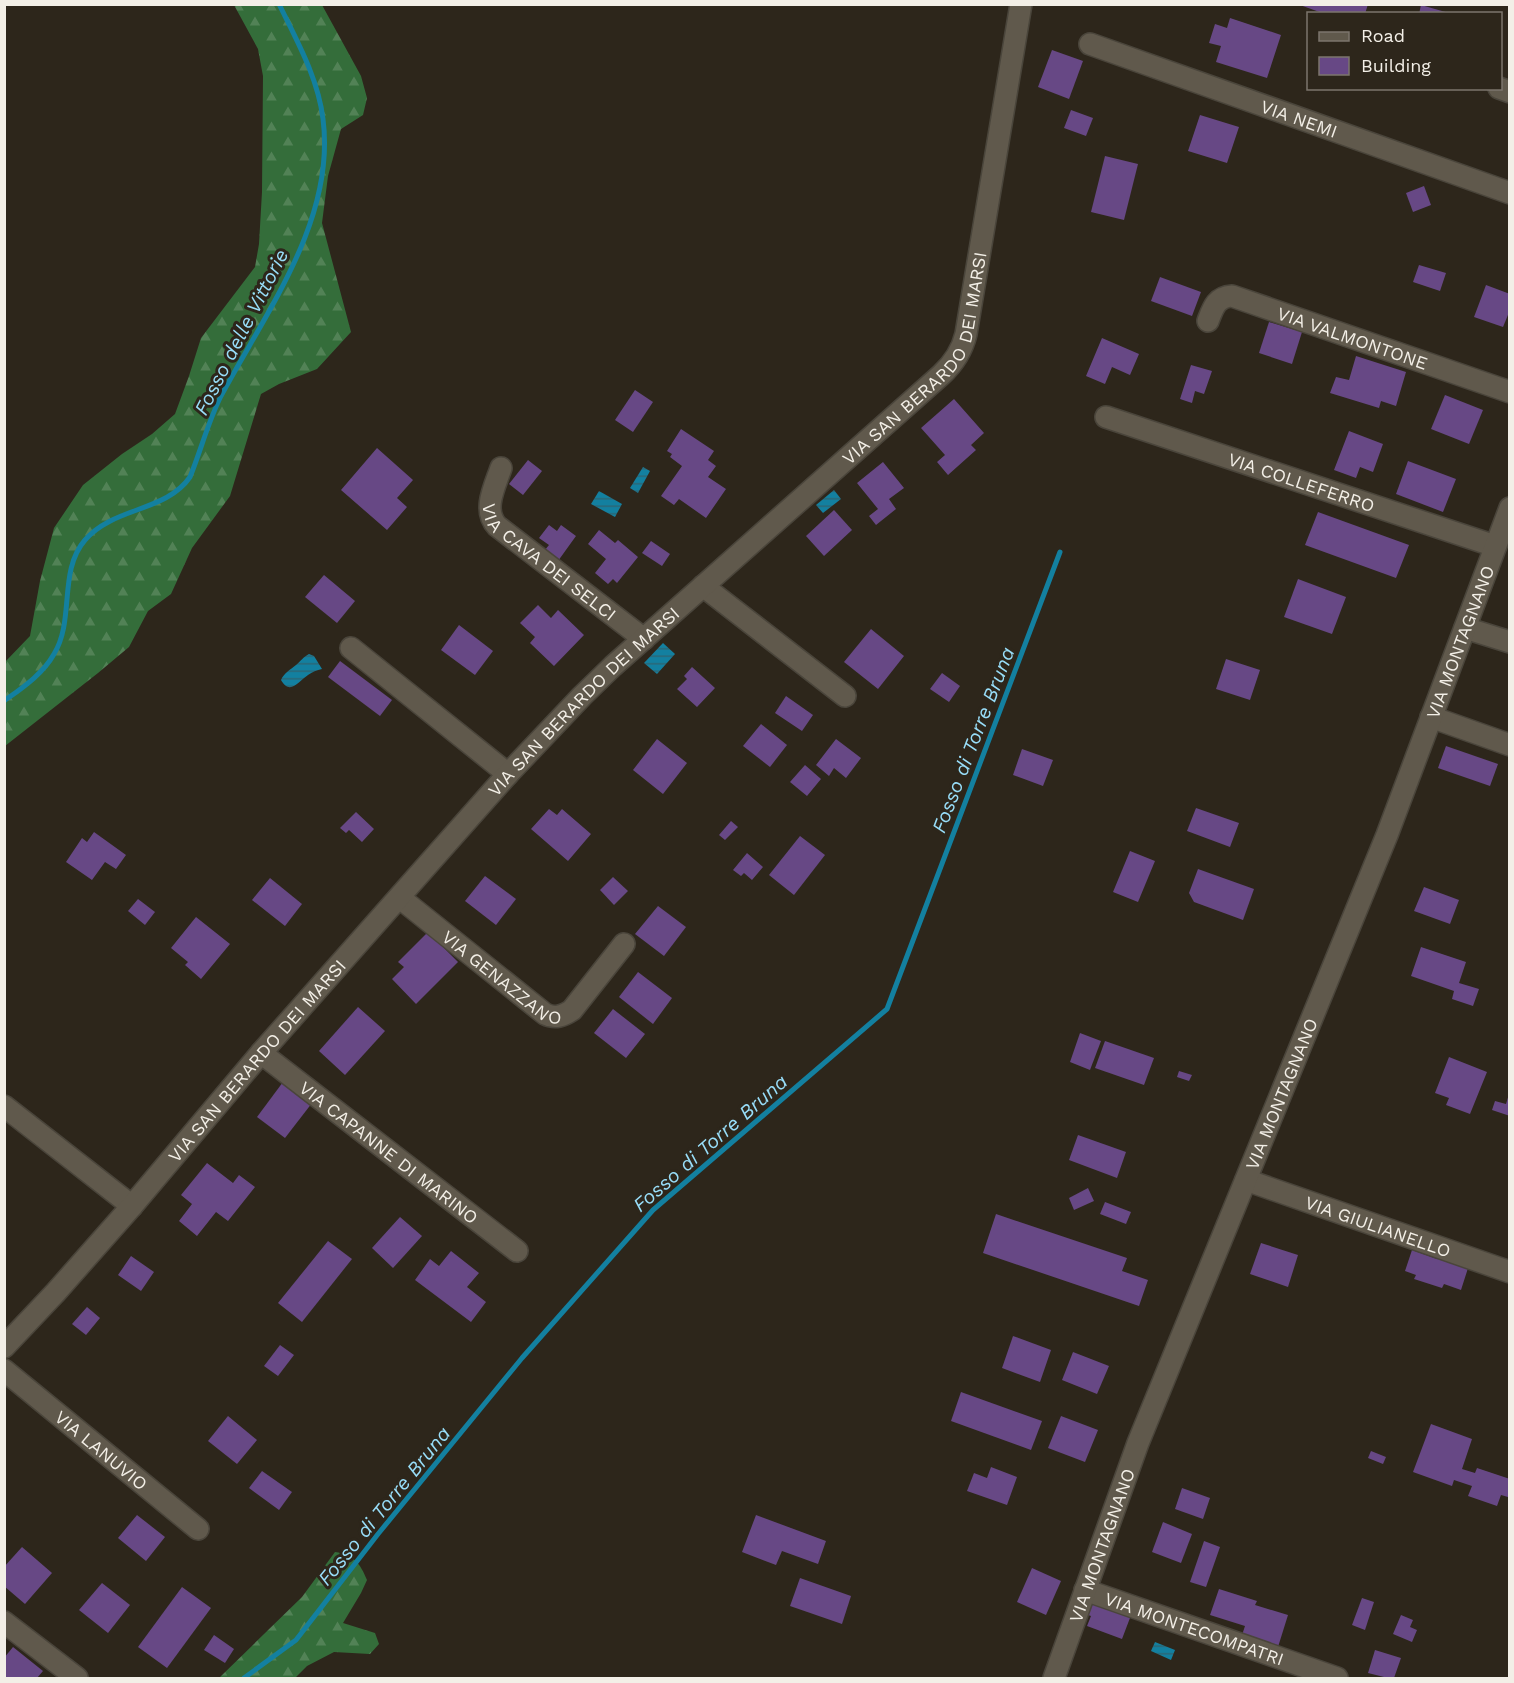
<svg xmlns="http://www.w3.org/2000/svg" width="1514" height="1683" font-family="'Work Sans',sans-serif">
<style>
.forest{fill:url(#forest-firs)}
.water{fill:url(#water-rules)}
.lines{fill:none;stroke-linecap:round;stroke-linejoin:round}
.stream{stroke:#1380a0;stroke-width:5}
.building{fill:#674885}
.minor-casing{stroke:#4a453b;stroke-width:24}
.minor{stroke:#60594c;stroke-width:21}
.labels{text-anchor:middle;dominant-baseline:central;stroke-width:6;stroke-linejoin:round;paint-order:stroke}
.street-label{font-size:18px;fill:#f3efe7;stroke:#2d261b}
.water-label{font-size:20px;font-style:italic;fill:#98ddf8;stroke:#2d261b}
</style>
<defs>
<pattern id="forest-firs" width="22" height="20" patternUnits="userSpaceOnUse" patternTransform="scale(1.5)"><rect width="22" height="20" fill="#346d3a"/><path d="M5 1l3.5 6h-7zM16 11l3.5 6h-7z" fill="#528256"/></pattern>
<pattern id="water-rules" width="6" height="5" patternUnits="userSpaceOnUse" patternTransform="scale(1.5)"><rect width="6" height="5" fill="#1380a0"/><path d="M0 2.5h6" fill="none" stroke="#2b6777"/></pattern>
</defs>
<rect width="100%" height="100%" fill="#2d261b"/>
<g class="forest">
<path d="M 234,5 L 322,5 L 361,76 L 367,98 L 363,115 L 341,129 L 328,176 L 322,223 L 351,332 L 317,369 L 279,384 L 261,394 L 230,496 L 192,548 L 171,594 L 148,611 L 129,647 L 98,673 L 5,746 L 5,662 L 30,636 L 40,581 L 54,528 L 83,485 L 122,454 L 152,434 L 175,414 L 189,376 L 201,338 L 255,267 L 259,244 L 262,192 L 263,76 L 258,49 Z"/>
<path d="M 335,1552 C 354,1555 360,1563 367,1580 L 361,1593 L 343,1623 L 375,1633 L 379,1644 L 370,1654 L 334,1652 L 307,1666 L 295,1678 L 219,1678 L 302,1597 Z"/>
</g>
<g class="water">
<path d="M 643,467 L 650,471 L 638,493 L 630,488 Z"/>
<path d="M 834,490 L 841,499 L 823,513 L 816,505 Z"/>
<path d="M 599,491 L 622,504 L 615,517 L 591,504 Z"/>
<path d="M 663,643 L 675,654 L 657,674 L 644,663 Z"/>
<path d="M 309,654 L 314,656 L 322,669 C 317,670 312,672 308,675 C 299,681 290,696 281,680 C 284,673 290,670 296,665 C 301,661 303,657 309,654 Z"/>
<path d="M 1155,1642 L 1175,1650 L 1171,1660 L 1151,1651 Z"/>
</g>
<g class="lines">
<g class="stream">
<path d="M 4,701 C 22,688 43,674 54,654 C 75,620 58,571 85,540 C 113,507 166,512 190,477 C 201,450 208,422 221,396 C 266,312 336,219 323,119 C 318,78 297,41 279,4"/>
<path d="M 244,1678 L 296,1640 L 378,1534 L 522,1358 L 653,1210 L 887,1009 L 1060,552"/>
</g>
</g>
<g class="building">
<path d="M 1368,4 L 1365,14 L 1325,14 L 1300,5 Z"/>
<path d="M 1421,5 L 1449,13 L 1448,14 L 1419,14 Z"/>
<path d="M 1230,18 L 1281,35 L 1267,78 L 1216,62 L 1221,46 L 1209,43 L 1215,24 L 1227,28 Z"/>
<path d="M 1052,50 L 1083,61 L 1069,99 L 1038,87 Z"/>
<path d="M 1071,110 L 1093,118 L 1086,136 L 1064,128 Z"/>
<path d="M 1200,115 L 1239,127 L 1227,163 L 1188,151 Z"/>
<path d="M 1105,156 L 1138,164 L 1124,220 L 1091,212 Z"/>
<path d="M 1424,186 L 1431,205 L 1413,212 L 1406,193 Z"/>
<path d="M 1419,265 L 1446,273 L 1440,291 L 1413,282 Z"/>
<path d="M 1160,277 L 1201,292 L 1192,316 L 1151,301 Z"/>
<path d="M 1486,285 L 1510,294 L 1510,310 L 1503,327 L 1474,317 Z"/>
<path d="M 1269,322 L 1302,332 L 1292,364 L 1259,353 Z"/>
<path d="M 1102,338 L 1139,354 L 1130,375 L 1112,367 L 1105,384 L 1086,376 Z"/>
<path d="M 1356,356 L 1406,372 L 1396,406 L 1381,401 L 1379,408 L 1330,393 L 1336,377 L 1349,380 Z"/>
<path d="M 1191,365 L 1212,371 L 1204,394 L 1195,391 L 1192,403 L 1180,399 Z"/>
<path d="M 635,390 L 653,402 L 633,432 L 615,420 Z"/>
<path d="M 1445,395 L 1483,410 L 1469,444 L 1431,429 Z"/>
<path d="M 954,399 L 984,433 L 971,445 L 976,450 L 948,475 L 937,462 L 945,455 L 921,428 Z"/>
<path d="M 681,429 L 714,451 L 708,460 L 716,466 L 708,477 L 726,489 L 706,518 L 679,499 L 674,505 L 661,496 L 682,466 L 670,457 L 672,454 L 667,451 Z"/>
<path d="M 1349,431 L 1383,444 L 1373,472 L 1360,467 L 1356,478 L 1334,470 Z"/>
<path d="M 377,448 L 413,480 L 397,498 L 407,507 L 387,530 L 341,490 Z"/>
<path d="M 528,460 L 542,471 L 523,495 L 509,484 Z"/>
<path d="M 1408,461 L 1456,479 L 1443,512 L 1396,494 Z"/>
<path d="M 883,462 L 904,488 L 889,499 L 896,509 L 876,525 L 869,516 L 878,509 L 857,483 Z"/>
<path d="M 834,510 L 852,530 L 824,556 L 806,536 Z"/>
<path d="M 1318,512 L 1409,545 L 1396,578 L 1305,545 Z"/>
<path d="M 549,525 L 557,531 L 561,525 L 576,536 L 558,561 L 544,551 L 549,545 L 539,538 Z"/>
<path d="M 599,530 L 615,543 L 618,540 L 638,557 L 617,583 L 613,579 L 608,584 L 595,573 L 606,559 L 588,544 Z"/>
<path d="M 651,541 L 670,554 L 662,566 L 642,553 Z"/>
<path d="M 324,575 L 355,601 L 337,623 L 305,597 Z"/>
<path d="M 1298,579 L 1346,597 L 1332,634 L 1284,617 Z"/>
<path d="M 538,605 L 551,618 L 558,610 L 584,635 L 554,666 L 530,643 L 535,637 L 520,623 Z"/>
<path d="M 459,625 L 493,651 L 475,675 L 441,650 Z"/>
<path d="M 871,629 L 904,656 L 878,689 L 844,662 Z"/>
<path d="M 1226,659 L 1260,670 L 1250,700 L 1216,689 Z"/>
<path d="M 340,661 L 392,700 L 380,716 L 328,677 Z"/>
<path d="M 692,667 L 715,688 L 697,707 L 677,689 L 687,679 L 684,676 Z"/>
<path d="M 942,673 L 960,686 L 949,702 L 930,689 Z"/>
<path d="M 786,696 L 813,715 L 802,731 L 775,713 Z"/>
<path d="M 761,724 L 787,745 L 770,767 L 743,746 Z"/>
<path d="M 657,739 L 687,763 L 663,794 L 633,770 Z"/>
<path d="M 836,739 L 861,758 L 846,778 L 834,768 L 829,776 L 816,765 Z"/>
<path d="M 1446,746 L 1498,764 L 1490,786 L 1438,768 Z"/>
<path d="M 1022,749 L 1053,760 L 1043,786 L 1013,775 Z"/>
<path d="M 805,765 L 821,779 L 807,796 L 790,782 Z"/>
<path d="M 1196,808 L 1239,823 L 1230,847 L 1187,831 Z"/>
<path d="M 549,809 L 557,815 L 562,809 L 591,834 L 568,861 L 531,829 Z"/>
<path d="M 356,812 L 374,829 L 362,842 L 349,830 L 346,833 L 340,828 Z"/>
<path d="M 731,821 L 738,827 L 725,840 L 719,835 Z"/>
<path d="M 94,832 L 126,855 L 116,869 L 105,862 L 92,880 L 66,862 L 82,838 L 87,842 Z"/>
<path d="M 800,836 L 825,855 L 794,895 L 769,875 Z"/>
<path d="M 1130,851 L 1155,861 L 1138,902 L 1113,892 Z"/>
<path d="M 747,853 L 763,867 L 752,880 L 744,873 L 741,876 L 733,870 Z"/>
<path d="M 1198,869 L 1254,889 L 1243,920 L 1194,902 L 1189,893 Z"/>
<path d="M 485,876 L 516,899 L 496,925 L 465,901 Z"/>
<path d="M 613,877 L 628,891 L 614,905 L 600,890 Z"/>
<path d="M 270,878 L 302,904 L 285,926 L 252,900 Z"/>
<path d="M 1424,887 L 1459,900 L 1450,924 L 1414,911 Z"/>
<path d="M 138,899 L 155,912 L 145,925 L 128,911 Z"/>
<path d="M 658,906 L 686,927 L 664,956 L 635,934 Z"/>
<path d="M 196,917 L 230,944 L 201,979 L 185,965 L 188,962 L 171,948 Z"/>
<path d="M 428,932 L 458,962 L 416,1004 L 392,979 L 404,967 L 398,962 Z"/>
<path d="M 1421,947 L 1466,962 L 1459,983 L 1479,989 L 1473,1006 L 1452,999 L 1454,991 L 1411,976 Z"/>
<path d="M 638,972 L 672,998 L 653,1024 L 619,997 Z"/>
<path d="M 358,1007 L 385,1031 L 345,1075 L 319,1051 Z"/>
<path d="M 613,1009 L 645,1034 L 626,1058 L 594,1033 Z"/>
<path d="M 1080,1033 L 1101,1041 L 1090,1070 L 1070,1062 Z"/>
<path d="M 1105,1041 L 1154,1058 L 1144,1085 L 1095,1068 Z"/>
<path d="M 1449,1057 L 1487,1072 L 1470,1114 L 1446,1105 L 1449,1098 L 1435,1093 Z"/>
<path d="M 1179,1071 L 1192,1075 L 1189,1081 L 1177,1077 Z"/>
<path d="M 283,1082 L 312,1103 L 285,1138 L 257,1117 Z"/>
<path d="M 1509,1094 L 1510,1116 L 1492,1110 L 1495,1101 L 1506,1104 Z"/>
<path d="M 1078,1135 L 1126,1152 L 1117,1178 L 1069,1160 Z"/>
<path d="M 207,1163 L 233,1183 L 239,1175 L 255,1187 L 228,1221 L 216,1212 L 197,1236 L 179,1221 L 192,1204 L 181,1195 Z"/>
<path d="M 1088,1188 L 1094,1201 L 1074,1210 L 1069,1198 Z"/>
<path d="M 1105,1202 L 1131,1212 L 1126,1224 L 1100,1214 Z"/>
<path d="M 996,1214 L 1127,1258 L 1122,1271 L 1148,1280 L 1139,1306 L 983,1253 Z"/>
<path d="M 400,1217 L 422,1236 L 393,1268 L 372,1248 Z"/>
<path d="M 328,1241 L 352,1259 L 302,1322 L 278,1303 Z"/>
<path d="M 1261,1243 L 1298,1255 L 1288,1287 L 1250,1274 Z"/>
<path d="M 1412,1250 L 1437,1259 L 1439,1255 L 1469,1265 L 1461,1290 L 1444,1284 L 1442,1288 L 1414,1279 L 1416,1275 L 1405,1271 Z"/>
<path d="M 451,1251 L 479,1273 L 467,1287 L 486,1302 L 471,1322 L 415,1280 L 430,1259 L 439,1266 Z"/>
<path d="M 131,1256 L 154,1272 L 141,1291 L 118,1275 Z"/>
<path d="M 87,1307 L 100,1318 L 86,1335 L 72,1324 Z"/>
<path d="M 1013,1336 L 1051,1350 L 1040,1382 L 1002,1368 Z"/>
<path d="M 280,1345 L 294,1355 L 278,1376 L 264,1366 Z"/>
<path d="M 1073,1352 L 1109,1366 L 1097,1394 L 1062,1380 Z"/>
<path d="M 961,1392 L 1042,1421 L 1031,1450 L 951,1421 Z"/>
<path d="M 228,1416 L 257,1440 L 237,1464 L 208,1441 Z"/>
<path d="M 1061,1416 L 1098,1430 L 1085,1462 L 1048,1448 Z"/>
<path d="M 1431,1424 L 1472,1439 L 1462,1469 L 1475,1473 L 1477,1468 L 1510,1479 L 1510,1492 L 1508,1497 L 1501,1495 L 1497,1506 L 1468,1496 L 1472,1486 L 1454,1480 L 1452,1486 L 1413,1472 Z"/>
<path d="M 1371,1451 L 1386,1457 L 1383,1464 L 1368,1458 Z"/>
<path d="M 991,1467 L 1017,1477 L 1007,1505 L 967,1491 L 974,1473 L 987,1478 Z"/>
<path d="M 262,1471 L 292,1492 L 279,1510 L 249,1488 Z"/>
<path d="M 1182,1488 L 1210,1498 L 1203,1519 L 1175,1509 Z"/>
<path d="M 137,1515 L 165,1537 L 146,1561 L 118,1538 Z"/>
<path d="M 756,1515 L 826,1541 L 818,1564 L 782,1551 L 776,1565 L 742,1552 Z"/>
<path d="M 1163,1522 L 1192,1534 L 1181,1563 L 1152,1552 Z"/>
<path d="M 1204,1541 L 1220,1547 L 1206,1587 L 1190,1582 Z"/>
<path d="M 22,1547 L 52,1573 L 25,1604 L 4,1586 L 4,1567 Z"/>
<path d="M 1032,1568 L 1061,1581 L 1046,1615 L 1017,1602 Z"/>
<path d="M 800,1578 L 851,1596 L 842,1624 L 790,1606 Z"/>
<path d="M 102,1583 L 130,1605 L 108,1633 L 79,1610 Z"/>
<path d="M 182,1587 L 211,1608 L 167,1668 L 138,1647 Z"/>
<path d="M 1219,1589 L 1257,1601 L 1255,1605 L 1288,1615 L 1278,1647 L 1242,1635 L 1245,1626 L 1210,1615 Z"/>
<path d="M 1095,1596 L 1133,1610 L 1122,1639 L 1087,1626 L 1091,1616 L 1088,1615 Z"/>
<path d="M 1362,1598 L 1374,1602 L 1365,1630 L 1352,1625 Z"/>
<path d="M 1401,1615 L 1413,1620 L 1410,1627 L 1417,1630 L 1412,1642 L 1393,1634 Z"/>
<path d="M 214,1635 L 234,1649 L 225,1663 L 204,1650 Z"/>
<path d="M 13,1647 L 43,1671 L 37,1678 L 4,1678 L 4,1658 Z"/>
<path d="M 1375,1650 L 1401,1658 L 1394,1678 L 1388,1678 L 1368,1673 Z"/>
</g>
<g class="lines">
<defs>
<g id="minor">
<path id="s1" d="M 1090,44 L 1510,193"/>
<path d="M 1499,88 L 1510,92"/>
<path id="s2" d="M 1208,321 C 1213,308 1216,297 1232,296 L 1510,392"/>
<path id="s3" d="M 1106,417 L 1495,546"/>
<path id="s4" d="M 501,468 C 495,486 482,510 497,526 L 644,639"/>
<path d="M 703,586 L 845,696"/>
<path d="M 1465,628 L 1510,642"/>
<path d="M 351,648 L 508,774"/>
<path d="M 1431,717 L 1510,745"/>
<path id="s5" d="M 400,898 L 545,1014 C 555,1019 563,1016 572,1010 L 624,944"/>
<path id="s6" d="M 261,1053 L 517,1251"/>
<path d="M 4,1106 L 132,1206"/>
<path id="s7" d="M 1246,1180 L 1510,1272"/>
<path id="s8" d="M 4,1347 L 56,1292 L 132,1206 L 261,1053 L 508,774 L 582,696 L 613,666 L 941,375 C 953,364 962,351 966,334 L 1021,4"/>
<path id="s9" d="M 4,1370 L 198,1529"/>
<path id="s10" d="M 1085,1590 L 1337,1678"/>
<path d="M 4,1622 L 77,1678"/>
<path id="s11" d="M 1054,1678 L 1138,1443 L 1387,835 L 1510,508"/>
</g>
</defs>
<use href="#minor" class="minor-casing"/>
<use href="#minor" class="minor"/>
</g>
<g class="labels">
<g class="street-label">
<text stroke="none"><textPath href="#s1" startOffset="222">VIA NEMI</textPath></text>
<text stroke="none"><textPath href="#s2" startOffset="165">VIA VALMONTONE</textPath></text>
<text stroke="none"><textPath href="#s8" startOffset="1354">VIA SAN BERARDO DEI MARSI</textPath></text>
<text stroke="none"><textPath href="#s3" startOffset="206">VIA COLLEFERRO</textPath></text>
<text stroke="none"><textPath href="#s4" startOffset="123">VIA CAVA DEI SELCI</textPath></text>
<text stroke="none"><textPath href="#s11" startOffset="1113">VIA MONTAGNANO</textPath></text>
<text stroke="none"><textPath href="#s8" startOffset="868">VIA SAN BERARDO DEI MARSI</textPath></text>
<text stroke="none"><textPath href="#s5" startOffset="130">VIA GENAZZANO</textPath></text>
<text stroke="none"><textPath href="#s8" startOffset="382">VIA SAN BERARDO DEI MARSI</textPath></text>
<text stroke="none"><textPath href="#s11" startOffset="627">VIA MONTAGNANO</textPath></text>
<text stroke="none"><textPath href="#s6" startOffset="162">VIA CAPANNE DI MARINO</textPath></text>
<text stroke="none"><textPath href="#s7" startOffset="140">VIA GIULIANELLO</textPath></text>
<text stroke="none"><textPath href="#s9" startOffset="126">VIA LANUVIO</textPath></text>
<text stroke="none"><textPath href="#s11" startOffset="141">VIA MONTAGNANO</textPath></text>
<text stroke="none"><textPath href="#s10" startOffset="116">VIA MONTECOMPATRI</textPath></text>
</g>
<g class="water-label">
<text transform="translate(241 332) rotate(-63)">Fosso delle Vittorie</text>
<text transform="translate(973 740) rotate(-69)">Fosso di Torre Bruna</text>
<text transform="translate(710 1143) rotate(-41)">Fosso di Torre Bruna</text>
<text transform="translate(384 1506) rotate(-51)">Fosso di Torre Bruna</text>
</g>
</g>
<rect width="1514" height="1683" fill="none" stroke="#f3efe7" stroke-width="12"/>
<rect x="1307" y="12" width="195" height="78" fill="#2d261b" stroke="#7c766d" stroke-width="1.5"/>
<rect x="1319" y="32" width="30" height="9" fill="#60594c" stroke="#7c766d" stroke-width="1.5"/>
<text x="1361" y="42" font-size="18" fill="#f3efe7">Road</text>
<rect x="1319" y="57" width="30" height="18" fill="#674885" stroke="#7c766d" stroke-width="1.5"/>
<text x="1361" y="72" font-size="18" fill="#f3efe7">Building</text>
</svg>
